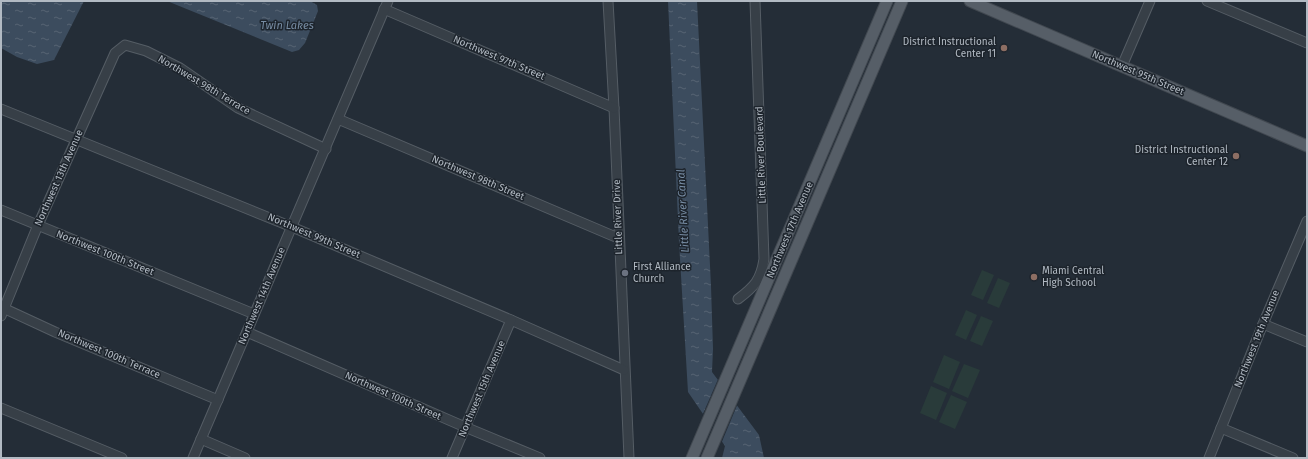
<svg xmlns="http://www.w3.org/2000/svg" width="1308" height="459" font-family="'Fira Sans',sans-serif">
<style>
.pitch{fill:#293b3a}
.water{fill:url(#water-ripples)}
.pier{fill:#242d37}
.lines{fill:none;stroke-linecap:round;stroke-linejoin:round}
.minor-casing{stroke:#555d65;stroke-width:11}
.major-casing{stroke:#414850;stroke-width:13}
.minor{stroke:#373f47;stroke-width:9}
.major{stroke:#565e67;stroke-width:11}
.education-dot{fill:#8d6e63;stroke:#1d242c;stroke-width:1.5}
.worship-dot{fill:#6b7280;stroke:#1d242c;stroke-width:1.5}
.labels{text-anchor:middle;dominant-baseline:central;stroke-width:3;stroke-linejoin:round;paint-order:stroke}
.poi-label{font-size:10px;fill:#b2bac3;stroke:#1d242c;text-anchor:end}
.street-label{font-size:10px;fill:#b2bac3;stroke:#1d242c}
.water-label{font-size:11px;font-style:italic;fill:#778ca3;stroke:#1d242c}
</style>
<defs>
<pattern id="water-ripples" width="26" height="14" patternUnits="userSpaceOnUse"><rect width="26" height="14" fill="#3c4c5e"/><path d="M2 4q2-2 4 0t4 0M15 11q2-2 4 0t4 0" fill="none" stroke="#566473"/></pattern>
</defs>
<rect width="100%" height="100%" fill="#242d37"/>
<g class="pitch">
<path d="M 982,270 L 994,275 L 983,300 L 971,295 Z"/>
<path d="M 998,278 L 1010,283 L 999,308 L 987,303 Z"/>
<path d="M 966,310 L 977,315 L 966,340 L 955,335 Z"/>
<path d="M 981,316 L 993,321 L 982,346 L 970,341 Z"/>
<path d="M 944,355 L 960,362 L 949,389 L 933,382 Z"/>
<path d="M 964,364 L 980,370 L 968,398 L 952,391 Z"/>
<path d="M 931,386 L 947,393 L 936,420 L 920,413 Z"/>
<path d="M 951,395 L 967,402 L 955,429 L 939,422 Z"/>
</g>
<g class="water">
<path d="M 1,1 L 84,1 L 54,60 L 37,64 L 17,57 L 1,48 Z"/>
<path d="M 167,1 L 310,1 L 317,5 L 318,11 L 305,43 L 299,50 L 292,52 Z"/>
<path d="M 668,1 L 697,1 L 711,286 L 713,349 L 712,372 L 759,435 L 764,458 L 722,458 L 725,446 L 688,392 L 679,242 Z"/>
</g>
<path class="pier" d="M 719,377 L 738,403 L 721,444 L 702,416 Z"/>
<g class="lines">
<defs>
<g id="minor">
<path d="M 608,1 L 614,108 L 629,458"/>
<path d="M 1207,1 L 1307,43"/>
<path d="M 384,9 L 614,108"/>
<path d="M 1122,66 L 1150,1"/>
<path d="M 1,109 L 292,227 L 511,320 L 624,370"/>
<path d="M 338,119 L 618,238"/>
<path d="M 1,210 L 254,314"/>
<path d="M 738,299 C 754,287 761,280 764,259 L 755,1"/>
<path d="M 1,307 L 55,332 L 218,400"/>
<path d="M 1,316 L 38,225 L 115,53 L 125,45 L 146,51 L 180,68 L 238,108 L 326,149"/>
<path d="M 1263,324 L 1307,342"/>
<path d="M 247,332 L 465,427 L 540,458"/>
<path d="M 1,408 L 122,458"/>
<path d="M 1221,428 L 1293,458"/>
<path d="M 201,439 L 245,458"/>
<path d="M 193,458 L 388,1"/>
<path d="M 452,458 L 511,320"/>
<path d="M 1209,458 L 1263,324 L 1307,221"/>
</g>
<g id="major">
<path d="M 970,1 L 1307,146"/>
<path d="M 692,458 L 887,1"/>
<path d="M 707,458 L 902,1"/>
</g>
</defs>
<use href="#minor" class="minor-casing"/>
<use href="#major" class="major-casing"/>
<use href="#minor" class="minor"/>
<use href="#major" class="major"/>
</g>
<g class="education-dot">
<circle cx="1004" cy="48" r="4"/>
<circle cx="1236" cy="156" r="4"/>
<circle cx="1034" cy="277" r="4"/>
</g>
<circle class="worship-dot" cx="625" cy="273" r="4"/>
<g class="labels">
<g class="poi-label">
<text x="996" y="42">District Instructional<tspan x="996" dy="12">Center 11</tspan></text>
<text x="1228" y="150">District Instructional<tspan x="1228" dy="12">Center 12</tspan></text>
<text x="633" y="267" text-anchor="start">First Alliance<tspan x="633" dy="12">Church</tspan></text>
<text x="1042" y="271" text-anchor="start">Miami Central<tspan x="1042" dy="12">High School</tspan></text>
</g>
<g class="street-label">
<text transform="translate(499 58) rotate(23)">Northwest 97th Street</text>
<text transform="translate(1138 73) rotate(23)">Northwest 95th Street</text>
<text transform="translate(204 85) rotate(31)">Northwest 98th Terrace</text>
<text transform="translate(761 155) rotate(-92)">Little River Boulevard</text>
<text transform="translate(59 178) rotate(-66)">Northwest 13th Avenue</text>
<text transform="translate(478 178) rotate(23)">Northwest 98th Street</text>
<text transform="translate(618 217) rotate(-92)">Little River Drive</text>
<text transform="translate(790 230) rotate(-67)">Northwest 17th Avenue</text>
<text transform="translate(314 236) rotate(23)">Northwest 99th Street</text>
<text transform="translate(105 253) rotate(22)">Northwest 100th Street</text>
<text transform="translate(262 296) rotate(-67)">Northwest 14th Avenue</text>
<text transform="translate(1257 339) rotate(-68)">Northwest 19th Avenue</text>
<text transform="translate(109 354) rotate(23)">Northwest 100th Terrace</text>
<text transform="translate(482 389) rotate(-67)">Northwest 15th Avenue</text>
<text transform="translate(393 396) rotate(24)">Northwest 100th Street</text>
</g>
<g class="water-label">
<text x="287" y="25">Twin Lakes</text>
<text transform="translate(683 211) rotate(-93)">Little River Canal</text>
</g>
</g>
<rect width="1308" height="459" fill="none" stroke="#b2bac3" stroke-width="4"/>
</svg>
